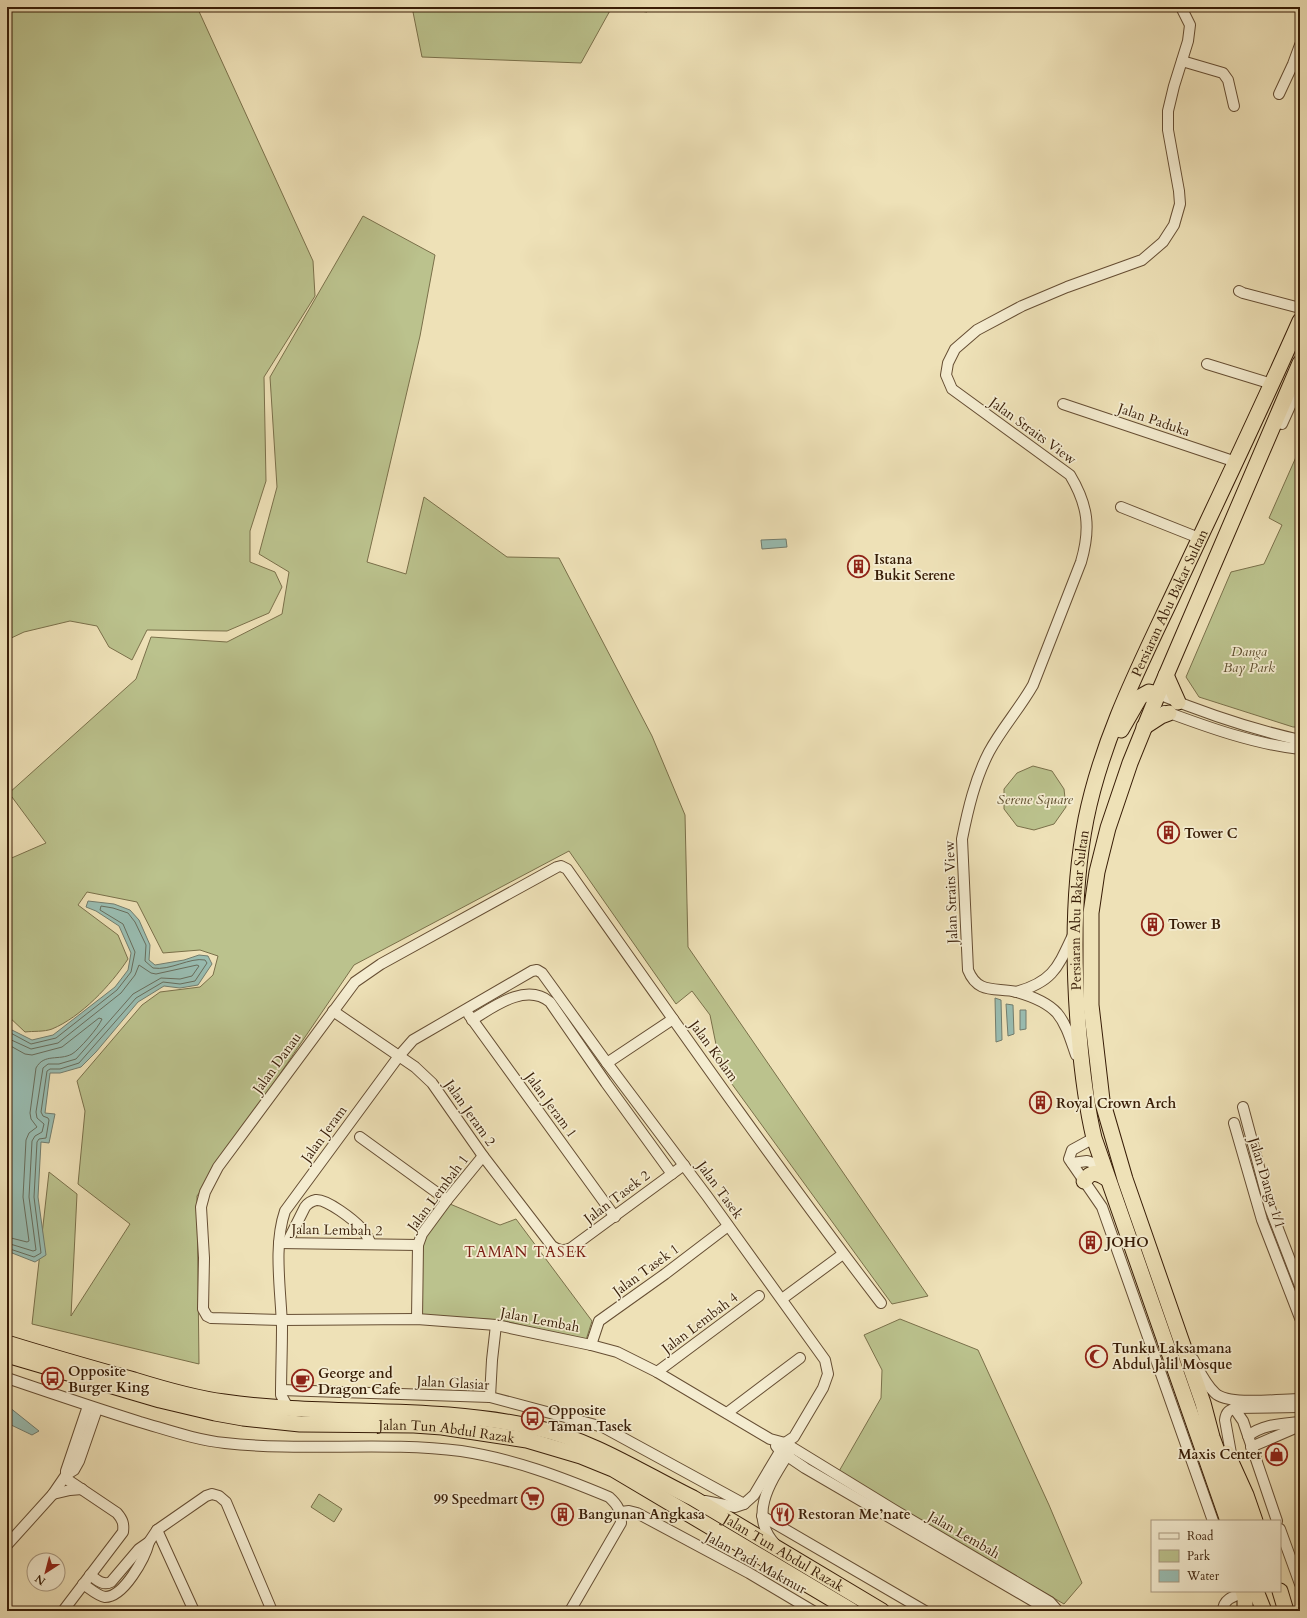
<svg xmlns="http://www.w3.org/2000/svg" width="1307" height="1618" font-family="Cardo,serif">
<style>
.green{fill:#bbc28d;stroke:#7a704a}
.water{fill:#99bdb2;stroke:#727d6e}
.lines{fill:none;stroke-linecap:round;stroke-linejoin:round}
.shore{stroke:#686d5c;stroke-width:1}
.minor-casing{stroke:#664e33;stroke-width:12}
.highway-casing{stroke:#381d07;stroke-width:17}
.minor{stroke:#f4ecd0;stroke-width:10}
.highway{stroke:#eee1b7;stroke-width:15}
.labels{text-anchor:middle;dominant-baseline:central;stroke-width:3.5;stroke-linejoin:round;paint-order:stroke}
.street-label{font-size:14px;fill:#381d07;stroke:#f4ecd0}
.poi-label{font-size:14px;font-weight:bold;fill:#381d07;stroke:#f4ecd0;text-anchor:start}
.park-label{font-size:14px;font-style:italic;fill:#5f4f2f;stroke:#f4ecd0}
.neighbourhood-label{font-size:15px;letter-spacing:1px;fill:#7a1f14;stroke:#f4ecd0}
</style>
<rect width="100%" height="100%" fill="#eee1b7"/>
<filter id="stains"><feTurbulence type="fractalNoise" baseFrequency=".005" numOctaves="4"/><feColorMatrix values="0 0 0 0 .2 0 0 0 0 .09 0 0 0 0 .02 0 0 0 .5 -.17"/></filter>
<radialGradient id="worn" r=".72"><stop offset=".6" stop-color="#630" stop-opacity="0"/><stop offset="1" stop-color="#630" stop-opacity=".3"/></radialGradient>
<g class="green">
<path d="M 7,7 L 197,7 L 313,261 L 315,296 L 264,377 L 266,481 L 250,531 L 250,562 L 275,572 L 282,587 L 269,613 L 227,631 L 147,630 L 132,660 L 109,647 L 97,626 L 70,621 L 24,632 L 7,640 Z"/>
<path d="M 412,7 L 651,7 L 647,12 L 612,7 L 581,63 L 422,57 Z"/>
<path d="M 363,216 L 435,255 L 420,336 L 367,562 L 406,574 L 424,497 L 507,557 L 559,558 L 652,736 L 685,815 L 688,947 L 928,1296 L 892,1304 L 721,1069 L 710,1015 L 692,991 L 676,1004 L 569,851 L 354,965 L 197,1196 L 199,1364 L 32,1324 L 49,1172 L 77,1194 L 71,1316 L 130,1224 L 78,1184 L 85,1111 L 77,1081 L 142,1005 L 160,992 L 200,987 L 213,975 L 218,956 L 200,950 L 163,953 L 137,902 L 87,892 L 78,905 L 118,935 L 128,959 C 111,985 81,1017 52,1029 C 44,1032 33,1031 25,1032 L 7,1015 L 7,860 L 46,843 L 9,793 L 136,679 L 151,637 L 227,642 L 282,614 L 289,572 L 259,554 L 277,487 L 270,377 Z"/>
<path d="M 1300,448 L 1300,727 L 1293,727 L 1199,697 L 1186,677 L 1231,572 L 1264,564 L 1282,525 L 1269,518 Z"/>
<path d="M 1033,766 L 1052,771 L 1064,789 L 1066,807 L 1054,824 L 1034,830 L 1017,826 L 1004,809 L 1004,789 L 1017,773 Z"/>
<path d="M 450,1204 L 500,1225 L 516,1219 L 592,1321 L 586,1340 L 500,1320 L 422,1315 L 421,1243 Z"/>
<path d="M 900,1319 L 978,1350 L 1049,1505 L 1082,1583 L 1064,1604 L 838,1473 L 881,1398 L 882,1370 L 864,1335 Z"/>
<path d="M 319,1494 L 342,1509 L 334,1522 L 311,1507 Z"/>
</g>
<g class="water">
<path d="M 786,539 L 787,547 L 762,549 L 761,540 Z"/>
<path d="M 88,901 L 114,904 L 130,910 L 139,920 L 150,945 L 149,960 L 155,965 L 184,960 L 199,955 L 208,956 L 212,964 L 198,985 L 180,988 L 164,986 L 138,1002 L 96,1052 L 81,1067 L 60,1073 L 50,1073 L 45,1113 L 55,1114 L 49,1143 L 41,1142 L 38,1197 L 46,1255 L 35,1262 L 7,1251 L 7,1026 L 10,1029 L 32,1040 L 53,1035 L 115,987 L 128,970 L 131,953 L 119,926 L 96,911 L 86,907 Z"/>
<path d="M 995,998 L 1001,1000 L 1002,1040 L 996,1042 Z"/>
<path d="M 1006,1004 L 1013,1005 L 1014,1034 L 1008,1036 Z"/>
<path d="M 1020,1010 L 1026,1010 L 1026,1029 L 1020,1030 Z"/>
<path d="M 7,1406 L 9,1407 L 39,1431 L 32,1435 L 7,1423 Z"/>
</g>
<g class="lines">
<g class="shore">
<path d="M 7,1031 L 31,1044 L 56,1038 L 117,990 L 131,972 L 135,952 L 123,924 L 100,910 L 101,906 L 113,908 L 128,913 L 135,922 L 146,945 L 145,961 L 153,968 C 170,971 190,957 205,960 L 207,963 L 195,981 L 180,984 L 163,982 L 136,998 L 79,1063 L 60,1069 L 50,1069 L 47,1071 L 41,1112 L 43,1116 L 48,1118 L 49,1120 L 46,1138 L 39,1139 L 37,1142 L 34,1197 L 41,1253 L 34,1257 L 7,1248"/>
<path d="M 7,1038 L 31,1049 L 58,1043 L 121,993 L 135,975 L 139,965 L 151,973 L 156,974 L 197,965 L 199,966 L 192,976 L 180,979 L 161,978 L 133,994 L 76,1059 L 59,1064 L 48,1064 L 43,1068 L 36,1112 L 37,1118 L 44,1124 L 42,1132 L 35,1136 L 32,1141 L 29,1197 L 36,1250 L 33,1251 L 7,1243"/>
<path d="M 7,1044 L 25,1054 L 32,1055 L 62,1047 L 99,1018 L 102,1019 C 99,1027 79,1050 72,1054 C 59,1061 44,1053 36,1068 L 30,1113 L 31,1119 L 37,1127 L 29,1133 L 26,1140 L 23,1197 L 29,1241 L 27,1242 L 7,1237"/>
</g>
<defs>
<g id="minor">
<path d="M 1182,61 L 1223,73 L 1228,80 L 1234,106"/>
<path d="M 1279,94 L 1293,64 L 1300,45"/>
<path d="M 1239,291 L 1243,293 L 1300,308"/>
<path d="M 1207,364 L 1272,384"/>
<path d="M 1063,404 L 1236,462"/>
<path d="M 1282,424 L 1300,384"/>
<path d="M 1121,507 L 1199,538"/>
<path d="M 1158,694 C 1204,713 1251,729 1300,740"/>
<path d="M 1164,711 C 1207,727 1254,744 1300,749"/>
<path d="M 1016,992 C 1053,982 1058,967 1073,935"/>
<path d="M 333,1011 L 415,1067 L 432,1083 L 483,1156 L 552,1246 C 559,1251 564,1251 571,1248 L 684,1165"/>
<path d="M 469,1015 L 615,1217"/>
<path d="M 472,1020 C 493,1007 526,982 550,1002 L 606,1083 L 672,1174"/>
<path d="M 1076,1055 C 1071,1041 1067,1025 1057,1013 C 1047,1002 1031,996 1017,992 C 996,987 978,995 968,970 L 962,839 C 968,809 975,779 989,752 C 1002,728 1020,708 1033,685 L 1081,562 C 1091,528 1088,505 1070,475 L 952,389 L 946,375 L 948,363 L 955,349 L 977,330 L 1022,306 L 1067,287 L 1142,260 L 1163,242 L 1174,225 L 1180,204 L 1179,191 L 1168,130 L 1168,111 L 1174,86 L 1188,41 L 1190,25 L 1181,7"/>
<path d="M 607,1063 L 673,1019"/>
<path d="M 1243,1107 L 1270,1208 L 1300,1286"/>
<path d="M 1234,1123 L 1262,1220 L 1300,1318"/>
<path d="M 360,1137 L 447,1200"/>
<path d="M 1094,1138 L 1072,1150 L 1069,1159 L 1102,1207 L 1213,1521"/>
<path d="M 1072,1163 L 1087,1161 L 1102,1166"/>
<path d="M 279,1243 L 418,1245"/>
<path d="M 287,1243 L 305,1207 C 308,1203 311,1201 316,1200 C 327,1199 354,1220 361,1228 C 366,1233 368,1238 371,1244"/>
<path d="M 782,1299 L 843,1254"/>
<path d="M 881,1303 C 772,1161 670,1015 567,869 L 561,866 L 557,867 L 381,964 L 355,982 L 218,1167 L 205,1192 L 201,1207 L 204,1258 L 203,1309 L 207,1316 L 211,1318 L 281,1320 L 417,1319 L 496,1325 L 591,1345 L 617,1352 L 657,1372 L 770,1439 L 785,1443 L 896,1511 L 1050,1602 L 1058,1611"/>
<path d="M 417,1319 L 418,1245 L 422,1234 L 447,1200 L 483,1156"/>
<path d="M 591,1345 L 599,1321 L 665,1274 L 728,1226"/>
<path d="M 1193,1359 C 1199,1370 1205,1384 1215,1393 C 1228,1406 1281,1399 1300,1399"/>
<path d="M 657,1372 L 759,1296"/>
<path d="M 7,1378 C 51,1393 95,1408 140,1422 C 168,1430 196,1440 225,1443 C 303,1452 383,1441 461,1451 C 514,1459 561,1477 609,1497 C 618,1505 621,1511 621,1523 L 570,1611"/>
<path d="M 281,1390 L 490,1397 L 603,1427 L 744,1504"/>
<path d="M 490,1397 L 492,1360 L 496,1325"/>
<path d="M 1234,1408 L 1243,1421 L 1277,1521"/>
<path d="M 293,1409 L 286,1404 L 281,1395 C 281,1373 282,1350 282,1327 C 281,1291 273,1246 285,1211 L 399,1056 L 413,1040 L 532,971 L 537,970 L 542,973 L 607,1063 L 707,1196 L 825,1360 L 828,1374 L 823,1388 L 794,1437 L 785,1443 L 754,1495 L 744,1504 L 735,1507 L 705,1501"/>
<path d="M 727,1413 L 800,1358"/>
<path d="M 1248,1436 C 1263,1424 1282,1424 1300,1422"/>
<path d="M 776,1446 L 780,1451 L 805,1468 L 1045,1608 L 1054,1611"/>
<path d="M 1251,1447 L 1300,1426"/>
<path d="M 1232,1459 L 1225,1420 C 1226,1412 1229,1410 1236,1408 L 1300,1407"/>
<path d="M 66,1475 L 66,1471 L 88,1406"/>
<path d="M 53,1494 L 70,1490 L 82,1489"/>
<path d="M 621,1512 L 629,1511 L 637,1513 L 749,1573 L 813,1611"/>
<path d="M 762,1516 L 925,1611"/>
<path d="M 1280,1529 L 1300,1584"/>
<path d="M 157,1530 L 194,1611"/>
<path d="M 775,1544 C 747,1514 772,1480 790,1451"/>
<path d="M 7,1545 L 53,1494 L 66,1475 L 74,1470 L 79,1461 L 97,1409"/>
<path d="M 90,1575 C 97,1580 103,1586 111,1582 L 139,1549 L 149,1542 L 157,1530 L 206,1496 L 212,1494 L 219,1496 L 226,1502 L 272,1611"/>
<path d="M 83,1584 C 89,1588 98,1596 105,1597 C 124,1597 145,1558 149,1542"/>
<path d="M 63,1611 L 123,1532 C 124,1524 123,1520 117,1513 L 65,1478"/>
<path d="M 1223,1611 C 1223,1599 1234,1596 1243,1593"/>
</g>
<g id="highway">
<path d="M 1166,675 L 1178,702"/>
<path d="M 1144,727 L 1161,716 L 1169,713"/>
<path d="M 1121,730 L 1140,697 L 1149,692 L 1158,694"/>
<path d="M 1084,1181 C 1091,1171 1096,1172 1106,1178"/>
<path id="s1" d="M 7,1343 C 49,1356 91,1368 134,1380 C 163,1389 193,1398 224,1402 C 328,1417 434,1404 537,1428 C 594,1441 642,1473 693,1498 L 882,1611"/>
<path id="s2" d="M 7,1355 L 160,1400 L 215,1413 L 243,1418 L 300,1424 L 414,1425 L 442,1427 L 527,1440 L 581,1456 L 613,1469 L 852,1611"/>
<path d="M 1227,1453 L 1246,1495 L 1255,1521"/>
<path id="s3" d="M 1228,1521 L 1094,1138 C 1086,1104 1082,1070 1079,1035 C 1073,963 1072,890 1086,819 C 1102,740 1138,669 1172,597 C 1215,505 1259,414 1300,321"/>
<path d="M 1243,1521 L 1212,1437 L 1203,1403 L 1125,1179 L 1102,1100 L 1091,1005 L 1091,913 L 1097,872 L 1108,828 L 1130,763 L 1158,694 L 1300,363"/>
<path d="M 1243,1591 L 1245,1598 L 1245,1611"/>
<path d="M 1256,1591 L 1264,1611"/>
<path d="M 1280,1591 L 1286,1611"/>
</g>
</defs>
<use href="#minor" class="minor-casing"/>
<use href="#highway" class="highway-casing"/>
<use href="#minor" class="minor"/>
<use href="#highway" class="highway"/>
</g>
<defs>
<symbol id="building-ring" viewBox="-11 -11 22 22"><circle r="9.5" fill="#f4ecd0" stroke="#8f2418" stroke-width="1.5"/><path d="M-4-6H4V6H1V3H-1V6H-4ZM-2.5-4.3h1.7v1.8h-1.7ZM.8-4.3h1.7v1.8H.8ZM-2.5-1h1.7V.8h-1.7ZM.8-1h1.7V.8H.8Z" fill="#8f2418"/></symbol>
<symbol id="mosque-ring" viewBox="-11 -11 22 22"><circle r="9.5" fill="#f4ecd0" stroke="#8f2418" stroke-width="1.5"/><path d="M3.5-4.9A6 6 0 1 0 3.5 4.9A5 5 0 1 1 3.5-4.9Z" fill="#8f2418"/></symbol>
<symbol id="bus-ring" viewBox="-11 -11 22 22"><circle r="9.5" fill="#f4ecd0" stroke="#8f2418" stroke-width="1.5"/><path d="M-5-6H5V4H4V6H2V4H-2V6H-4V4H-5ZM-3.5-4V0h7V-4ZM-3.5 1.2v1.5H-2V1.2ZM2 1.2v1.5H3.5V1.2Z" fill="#8f2418"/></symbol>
<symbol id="cafe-ring" viewBox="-11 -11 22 22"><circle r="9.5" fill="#f4ecd0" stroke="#8f2418" stroke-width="1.5"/><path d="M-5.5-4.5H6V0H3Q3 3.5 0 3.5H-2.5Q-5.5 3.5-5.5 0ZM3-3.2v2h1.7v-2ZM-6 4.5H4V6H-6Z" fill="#8f2418"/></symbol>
<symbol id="shop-ring" viewBox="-11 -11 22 22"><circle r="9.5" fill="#f4ecd0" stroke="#8f2418" stroke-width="1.5"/><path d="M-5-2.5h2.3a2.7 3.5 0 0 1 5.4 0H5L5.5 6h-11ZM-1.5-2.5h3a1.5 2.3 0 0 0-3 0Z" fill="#8f2418"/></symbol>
<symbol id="supermarket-ring" viewBox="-11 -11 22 22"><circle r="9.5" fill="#f4ecd0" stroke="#8f2418" stroke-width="1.5"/><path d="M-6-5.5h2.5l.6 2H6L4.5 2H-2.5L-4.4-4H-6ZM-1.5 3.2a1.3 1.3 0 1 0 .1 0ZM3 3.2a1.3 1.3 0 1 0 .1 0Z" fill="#8f2418"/></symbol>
<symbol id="restaurant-ring" viewBox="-11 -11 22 22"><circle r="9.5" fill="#f4ecd0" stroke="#8f2418" stroke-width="1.5"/><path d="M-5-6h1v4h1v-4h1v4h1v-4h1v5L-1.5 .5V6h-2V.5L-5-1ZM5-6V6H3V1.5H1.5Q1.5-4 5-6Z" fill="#8f2418"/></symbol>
</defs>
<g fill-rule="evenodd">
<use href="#building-ring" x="846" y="554" width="25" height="25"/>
<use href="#building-ring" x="1156" y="820" width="25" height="25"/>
<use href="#building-ring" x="1140" y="912" width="25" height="25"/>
<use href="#building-ring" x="1028" y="1090" width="25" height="25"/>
<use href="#building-ring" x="1078" y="1230" width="25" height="25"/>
<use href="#mosque-ring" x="1084" y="1344" width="25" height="25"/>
<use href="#bus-ring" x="40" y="1366" width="25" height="25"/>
<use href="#cafe-ring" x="290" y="1368" width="25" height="25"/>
<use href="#bus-ring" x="520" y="1406" width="25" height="25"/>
<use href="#shop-ring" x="1264" y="1442" width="25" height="25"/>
<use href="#supermarket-ring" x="520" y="1486" width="25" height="25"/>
<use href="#building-ring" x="550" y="1502" width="25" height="25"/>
<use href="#restaurant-ring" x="770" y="1502" width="25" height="25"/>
</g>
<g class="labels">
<g class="street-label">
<text transform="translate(1154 420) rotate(19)">Jalan Paduka</text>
<text transform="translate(1033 431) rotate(36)">Jalan Straits View</text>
<text stroke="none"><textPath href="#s3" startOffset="959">Persiaran Abu Bakar Sultan</textPath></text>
<text transform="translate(951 892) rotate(-92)">Jalan Straits View</text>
<text stroke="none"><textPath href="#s3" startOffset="635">Persiaran Abu Bakar Sultan</textPath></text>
<text transform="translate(714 1051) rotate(54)">Jalan Kolam</text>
<text transform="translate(277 1063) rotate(-54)">Jalan Danau</text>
<text transform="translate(551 1105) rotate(54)">Jalan Jeram 1</text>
<text transform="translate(470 1113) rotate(55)">Jalan Jeram 2</text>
<text transform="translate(324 1134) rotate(-54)">Jalan Jeram</text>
<text transform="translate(1267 1183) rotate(73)">Jalan Danga 1/1</text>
<text transform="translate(720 1190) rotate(54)">Jalan Tasek</text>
<text transform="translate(438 1193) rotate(-53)">Jalan Lembah 1</text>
<text transform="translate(617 1197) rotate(-37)">Jalan Tasek 2</text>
<text transform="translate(337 1230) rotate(1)">Jalan Lembah 2</text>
<text transform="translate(646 1270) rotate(-36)">Jalan Tasek 1</text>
<text transform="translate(540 1320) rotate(11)">Jalan Lembah</text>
<text transform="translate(700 1323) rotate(-37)">Jalan Lembah 4</text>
<text transform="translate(453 1383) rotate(3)">Jalan Glasiar</text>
<text stroke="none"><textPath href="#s2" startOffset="449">Jalan Tun Abdul Razak</textPath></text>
<text transform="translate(964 1535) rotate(30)">Jalan Lembah</text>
<text stroke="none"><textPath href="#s1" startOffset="817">Jalan Tun Abdul Razak</textPath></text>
<text transform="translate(756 1563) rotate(29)">Jalan Padi Makmur</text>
</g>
<g class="poi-label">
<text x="874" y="559">Istana<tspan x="874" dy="16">Bukit Serene</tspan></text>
<text x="1184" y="833">Tower C</text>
<text x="1168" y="924">Tower B</text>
<text x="1056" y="1103">Royal Crown Arch</text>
<text x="1106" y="1242">JOHO</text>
<text x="1112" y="1348">Tunku Laksamana<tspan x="1112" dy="16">Abdul Jalil Mosque</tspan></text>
<text x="68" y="1371">Opposite<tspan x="68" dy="16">Burger King</tspan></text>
<text x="318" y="1373">George and<tspan x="318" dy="16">Dragon Cafe</tspan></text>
<text x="548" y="1410">Opposite<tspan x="548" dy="16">Taman Tasek</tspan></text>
<text x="1262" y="1454" text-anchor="end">Maxis Center</text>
<text x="518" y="1499" text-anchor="end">99 Speedmart</text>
<text x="578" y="1514">Bangunan Angkasa</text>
<text x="798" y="1514">Restoran Me’nate</text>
</g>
<g class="park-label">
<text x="1249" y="651">Danga<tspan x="1249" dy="16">Bay Park</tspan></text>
<text x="1035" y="799">Serene Square</text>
</g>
<g class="neighbourhood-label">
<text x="526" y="1252">TAMAN TASEK</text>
</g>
</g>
<rect width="1307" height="1618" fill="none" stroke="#eee1b7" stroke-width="24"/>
<rect x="8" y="8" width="1291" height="1602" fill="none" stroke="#381d07" stroke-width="2"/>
<rect x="12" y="12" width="1283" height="1594" fill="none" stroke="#381d07"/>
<rect x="1151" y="1520" width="130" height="72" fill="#f4ecd0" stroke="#a99980"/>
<rect x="1159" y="1533" width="20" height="6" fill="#f4ecd0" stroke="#a99980"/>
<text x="1187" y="1540" font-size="12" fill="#381d07">Road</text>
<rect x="1159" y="1550" width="20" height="12" fill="#bbc28d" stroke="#a99980"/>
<text x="1187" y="1560" font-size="12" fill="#381d07">Park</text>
<rect x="1159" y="1570" width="20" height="12" fill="#99bdb2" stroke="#a99980"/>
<text x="1187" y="1580" font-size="12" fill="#381d07">Water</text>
<g transform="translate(46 1572) rotate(216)"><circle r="19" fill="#f4ecd0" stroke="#a99980"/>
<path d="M0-3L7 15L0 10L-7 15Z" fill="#8f2418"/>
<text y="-6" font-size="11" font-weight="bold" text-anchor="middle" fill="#381d07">N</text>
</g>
<rect width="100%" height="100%" filter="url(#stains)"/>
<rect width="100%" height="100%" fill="url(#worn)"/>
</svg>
